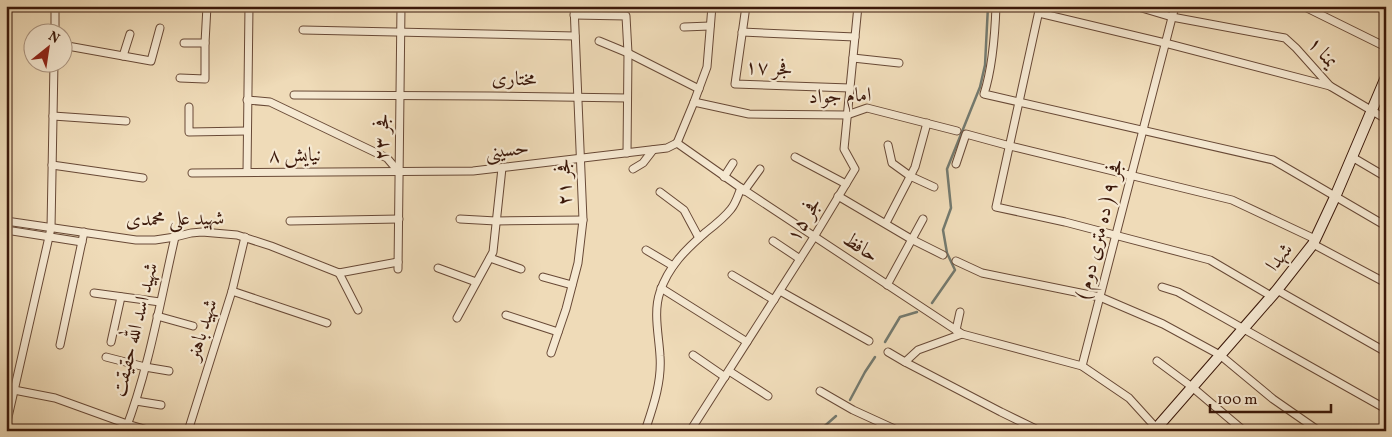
<svg xmlns="http://www.w3.org/2000/svg" width="1392" height="437" font-family="Vollkorn,Amiri,serif">
<style>
.lines{fill:none;stroke-linecap:round;stroke-linejoin:round}
.stream{stroke:#747a6f;stroke-width:2.5}
.minor-casing{stroke:#684936;stroke-width:9}
.secondary-casing{stroke:#3b180a;stroke-width:12}
.minor{stroke:#f5e8d1;stroke-width:7}
.secondary{stroke:#f5e8d1;stroke-width:10}
.labels{text-anchor:middle;dominant-baseline:central;stroke-width:4.5;stroke-linejoin:round;paint-order:stroke}
.street-label{font-size:20px;fill:#3b180a;stroke:#f5e8d1}
</style>
<rect width="100%" height="100%" fill="#efdbb8"/>
<filter id="stains"><feTurbulence type="fractalNoise" baseFrequency=".004" numOctaves="4"/><feColorMatrix values="0 0 0 0 .2 0 0 0 0 .09 0 0 0 0 .02 0 0 0 .5 -.17"/></filter>
<radialGradient id="worn" r=".72"><stop offset=".6" stop-color="#630" stop-opacity="0"/><stop offset="1" stop-color="#630" stop-opacity=".3"/></radialGradient>
<g class="lines">
<g class="stream">
<path d="M 932,303 L 955,270 L 947,253 L 943,230 L 951,208 L 947,169 L 980,87 L 985,65 L 988,6"/>
<path d="M 885,342 L 900,317 L 917,312"/>
<path d="M 850,400 L 865,372 L 875,357"/>
<path d="M 819,431 L 836,416"/>
</g>
<defs>
<g id="minor">
<path d="M 15,6 L 16,6"/>
<path d="M 746,6 L 735,84 L 850,88"/>
<path d="M 996,6 C 995,35 993,66 984,94 L 1273,160 L 1386,226"/>
<path d="M 1040,6 L 996,207 L 1065,222 L 1210,260 L 1271,296"/>
<path d="M 1135,6 L 1172,17 L 1285,38 L 1296,48 L 1330,86"/>
<path d="M 1303,6 L 1386,47"/>
<path d="M 1039,13 L 1165,43 L 1330,86 L 1386,119"/>
<path d="M 574,15 L 626,16 L 628,53 L 627,153"/>
<path d="M 684,27 L 710,26"/>
<path d="M 303,30 L 575,36"/>
<path d="M 55,32 L 55,6"/>
<path d="M 742,32 L 855,37"/>
<path d="M 599,41 L 628,53 L 699,89"/>
<path d="M 184,43 L 205,43 L 207,6"/>
<path d="M 62,45 L 151,61 L 160,28"/>
<path d="M 123,56 L 130,34"/>
<path d="M 853,58 L 899,63"/>
<path d="M 180,78 L 205,79 L 205,43"/>
<path d="M 294,95 L 490,96 L 627,98"/>
<path d="M 247,100 L 270,102 L 387,158 L 399,172"/>
<path d="M 694,102 L 749,114 L 847,115 L 867,108 L 957,131"/>
<path d="M 189,107 L 189,132 L 247,131"/>
<path d="M 53,116 L 126,121"/>
<path d="M 677,143 L 741,188 L 962,334 L 1082,366 L 1129,398 L 1159,431"/>
<path d="M 677,143 L 694,102 L 707,67 L 712,6"/>
<path d="M 888,145 L 892,163 L 910,176 L 934,187"/>
<path d="M 795,157 L 846,184"/>
<path d="M 1352,157 L 1386,177"/>
<path d="M 956,164 L 966,134 L 1010,146 L 1232,200 L 1315,239"/>
<path d="M 52,165 L 143,178"/>
<path d="M 633,169 L 643,163 L 653,150"/>
<path d="M 247,172 L 249,6"/>
<path d="M 192,173 L 473,171 L 667,148 L 677,143"/>
<path d="M 724,177 L 733,163"/>
<path d="M 744,191 L 760,169"/>
<path d="M 660,192 L 684,210 L 699,238"/>
<path d="M 838,196 L 911,239 L 943,255"/>
<path d="M 460,219 L 496,221 L 583,220"/>
<path d="M 6,221 L 136,240 L 155,240 L 175,237 L 191,233 L 202,232 L 237,235 L 271,246 L 339,273 L 398,262"/>
<path d="M 290,221 L 399,219"/>
<path d="M 886,223 L 915,167 L 927,123"/>
<path d="M 6,230 L 82,242"/>
<path d="M 773,241 L 800,259"/>
<path d="M 1313,244 L 1386,283"/>
<path d="M 646,250 L 673,266"/>
<path d="M 490,258 L 521,269"/>
<path d="M 956,261 L 982,273 L 1100,297 L 1163,324 L 1220,355 L 1273,399 L 1319,431"/>
<path d="M 438,268 L 476,282"/>
<path d="M 398,269 L 401,6"/>
<path d="M 339,273 L 358,310"/>
<path d="M 732,275 L 774,300"/>
<path d="M 543,277 L 572,285"/>
<path d="M 887,285 L 923,219"/>
<path d="M 1162,287 L 1178,292 L 1386,409"/>
<path d="M 661,288 L 747,342"/>
<path d="M 1277,290 L 1386,352"/>
<path d="M 232,291 L 327,323"/>
<path d="M 780,291 L 869,341"/>
<path d="M 94,293 L 160,302"/>
<path d="M 506,315 L 558,332"/>
<path d="M 157,316 L 193,326"/>
<path d="M 457,318 L 493,252 L 502,168"/>
<path d="M 956,330 L 960,312"/>
<path d="M 111,342 L 121,297"/>
<path d="M 60,345 L 84,232"/>
<path d="M 888,352 L 905,362 L 1001,412 L 1040,431"/>
<path d="M 551,353 L 566,309 L 578,263 L 583,220 L 574,6"/>
<path d="M 693,355 L 725,377"/>
<path d="M 106,357 L 145,367 L 169,371"/>
<path d="M 1157,361 L 1192,387 L 1244,431"/>
<path d="M 905,362 L 918,350 L 962,334"/>
<path d="M 1082,366 L 1175,6"/>
<path d="M 729,371 L 768,396"/>
<path d="M 14,390 L 55,398 L 127,424 L 151,431"/>
<path d="M 820,391 L 853,410 L 899,431"/>
<path d="M 136,401 L 161,405"/>
<path d="M 6,426 L 51,228 L 54,62"/>
<path d="M 125,431 C 149,369 160,302 175,237"/>
<path d="M 188,431 L 232,291 L 245,237"/>
<path d="M 645,431 C 653,407 662,382 660,356 C 659,336 653,312 660,292 C 668,267 686,249 706,232 C 715,225 724,218 731,209 C 736,203 738,195 741,188"/>
<path d="M 698,431 L 692,428 L 814,237 L 855,169 L 844,149 L 858,6"/>
</g>
<path id="secondary" d="M 1154,431 L 1277,290 L 1313,244 L 1335,197 L 1386,77"/>
</defs>
<use href="#minor" class="minor-casing"/>
<use href="#secondary" class="secondary-casing"/>
<use href="#minor" class="minor"/>
<use href="#secondary" class="secondary"/>
</g>
<g class="labels">
<g class="street-label">
<text transform="translate(1322 53) rotate(48)">یمنا ۱</text>
<text transform="translate(769 69) rotate(3)">فجر ۱۷</text>
<text transform="translate(514 80) rotate(1)">مختاری</text>
<text transform="translate(840 97) rotate(-2)">امام جواد</text>
<text transform="translate(383 137) rotate(-89)">فجر ۲۳</text>
<text transform="translate(507 151) rotate(-7)">حسینی</text>
<text x="295" y="156">نیایش ۸</text>
<text transform="translate(565 182) rotate(-92)">فجر ۲۱</text>
<text transform="translate(175 220) rotate(-1)">شهید علی محمدی</text>
<text transform="translate(805 220) rotate(-59)">فجر ۱۵</text>
<text transform="translate(1101 229) rotate(-76)">فجر ۹ ( ده متری دوم )</text>
<text transform="translate(860 248) rotate(33)">حافظ</text>
<text transform="translate(1280 258) rotate(-52)">شهدا</text>
<text transform="translate(136 330) rotate(-76)">شهید اسد الله حقیقت</text>
<text transform="translate(203 330) rotate(-73)">شهید باهنر</text>
</g>
</g>
<rect width="1392" height="437" fill="none" stroke="#efdbb8" stroke-width="25"/>
<rect x="8" y="8" width="1377" height="422" fill="none" stroke="#3b180a" stroke-width="2.5"/>
<rect x="12" y="12" width="1367" height="412" fill="none" stroke="#3b180a"/>
<g transform="translate(48 48) rotate(30)"><circle r="24" fill="#f5e8d1" stroke="#ab9581"/>
<path d="M0-4L9 19L0 12L-9 19Z" fill="#8f2418"/>
<text y="-8" font-size="14" font-weight="bold" text-anchor="middle" fill="#3b180a">N</text>
</g>
<path d="M1210 404v8h121v-8" fill="none" stroke="#3b180a" stroke-width="2.5"/>
<text x="1217" y="404" font-size="15" fill="#3b180a" stroke="#f5e8d1" stroke-width="4" paint-order="stroke">100 m</text>
<rect width="100%" height="100%" filter="url(#stains)"/>
<rect width="100%" height="100%" fill="url(#worn)"/>
</svg>
